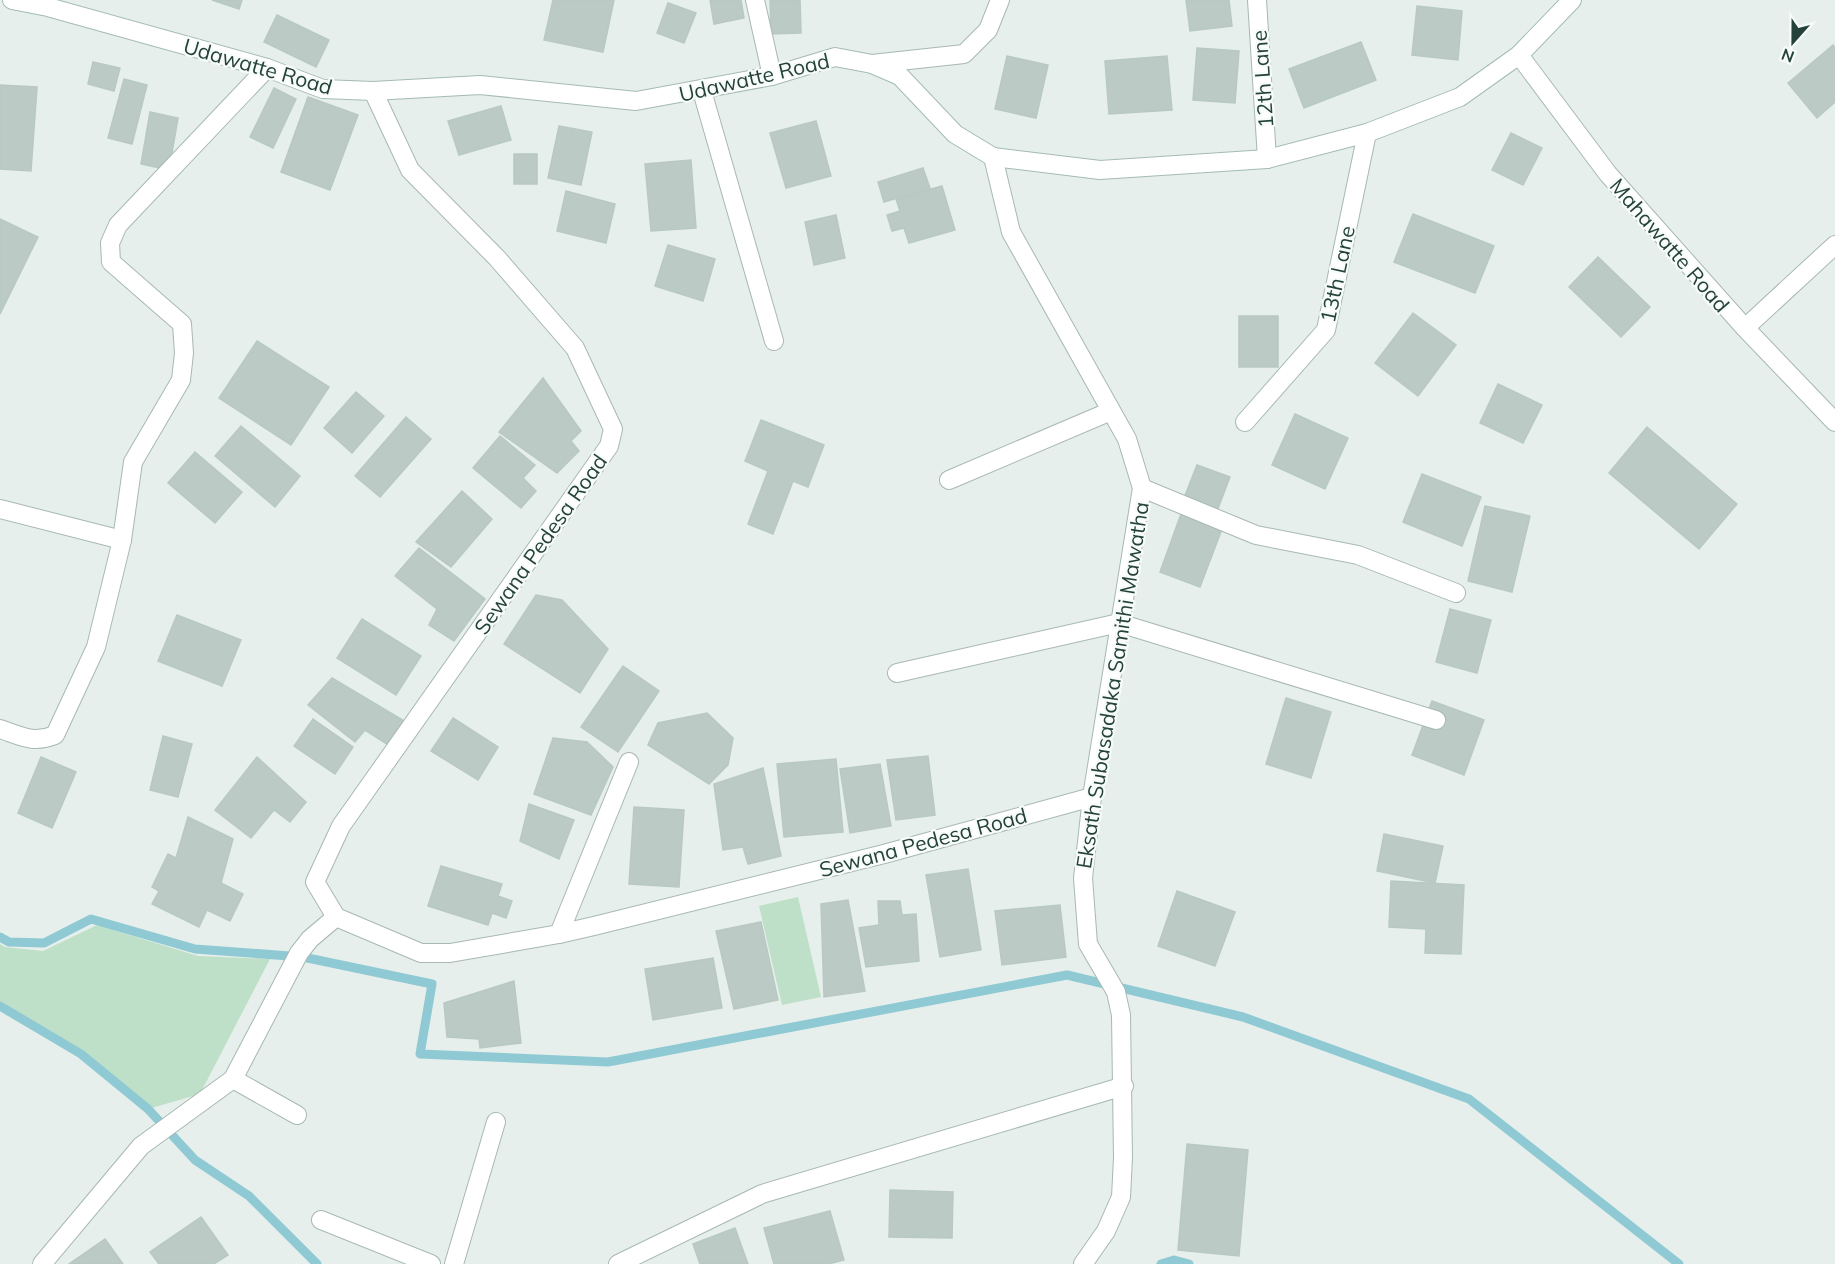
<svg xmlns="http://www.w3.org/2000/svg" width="1835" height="1264" font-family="Mulish,sans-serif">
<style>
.green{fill:#bfe0c8}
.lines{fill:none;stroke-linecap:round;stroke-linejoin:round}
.stream{stroke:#8ec9d4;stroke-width:9}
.building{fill:#bbcac4;stroke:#b8c9c2;stroke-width:1.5}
.street-casing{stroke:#a8b8b2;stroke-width:20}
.secondary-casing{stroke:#a4bbb3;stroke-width:20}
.street{stroke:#fff;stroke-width:18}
.secondary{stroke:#fff;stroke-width:18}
.labels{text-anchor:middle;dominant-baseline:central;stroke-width:4.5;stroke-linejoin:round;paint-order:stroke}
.street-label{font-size:21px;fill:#24423a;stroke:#f7fbf9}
</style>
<rect width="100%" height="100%" fill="#e6efeb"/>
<g class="green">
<path d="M 798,897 L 821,997 L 782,1005 L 759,906 Z"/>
<path d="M 97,925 L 198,956 L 270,959 L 200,1094 L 148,1109 L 81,1054 L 0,1006 L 0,944 L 5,947 L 43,951 Z"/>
</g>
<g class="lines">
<g class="stream">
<path d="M 0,937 L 9,942 L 44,943 L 91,919 L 195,949 L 303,957 L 432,984 L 420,1054 L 608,1062 L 1067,975 L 1243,1017 L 1469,1099 L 1679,1264"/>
<path d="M 0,1006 L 81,1054 L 148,1109 L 195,1160 L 249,1196 L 317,1264"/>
<path d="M 1161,1264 L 1174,1260 L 1189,1264"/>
</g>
</g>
<g class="building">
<path d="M 212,0 L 242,0 L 239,9 Z"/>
<path d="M 553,0 L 614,0 L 603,52 L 544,40 Z"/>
<path d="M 710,0 L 741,0 L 744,18 L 714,24 Z"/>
<path d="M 770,0 L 800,0 L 801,33 L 771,34 Z"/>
<path d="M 1186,0 L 1229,0 L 1232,26 L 1190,31 Z"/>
<path d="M 668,3 L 696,13 L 684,43 L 657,33 Z"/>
<path d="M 1417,6 L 1462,11 L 1458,60 L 1412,55 Z"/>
<path d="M 277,15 L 329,40 L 316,67 L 264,42 Z"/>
<path d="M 1361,42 L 1376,80 L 1304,108 L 1289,69 Z"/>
<path d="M 1833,45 L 1835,48 L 1835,102 L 1817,118 L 1788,83 Z"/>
<path d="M 1197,48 L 1239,51 L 1235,103 L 1193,100 Z"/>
<path d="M 1007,56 L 1048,65 L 1036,118 L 995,109 Z"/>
<path d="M 1167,56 L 1172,110 L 1109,114 L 1105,61 Z"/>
<path d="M 93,62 L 120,68 L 114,91 L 88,84 Z"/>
<path d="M 124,79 L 147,85 L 132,144 L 108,138 Z"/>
<path d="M 0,85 L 37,87 L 31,171 L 0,169 Z"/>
<path d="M 274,88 L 296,99 L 273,148 L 250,137 Z"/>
<path d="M 308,97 L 358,115 L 330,190 L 281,172 Z"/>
<path d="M 501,106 L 511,140 L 459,155 L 448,121 Z"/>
<path d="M 150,112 L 178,118 L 169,170 L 141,164 Z"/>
<path d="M 816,121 L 831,176 L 786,188 L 770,133 Z"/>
<path d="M 559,126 L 592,132 L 581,185 L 548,178 Z"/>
<path d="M 1511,133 L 1542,148 L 1523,185 L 1492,170 Z"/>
<rect x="514" y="154" width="23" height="30"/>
<path d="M 691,160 L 696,228 L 651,231 L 645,164 Z"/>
<path d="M 923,168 L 930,188 L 884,202 L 878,182 Z"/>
<path d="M 942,186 L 955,230 L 909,243 L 904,228 L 892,231 L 887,215 L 900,211 L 896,199 Z"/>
<path d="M 566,191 L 615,204 L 606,243 L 557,231 Z"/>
<path d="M 1413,214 L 1494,246 L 1475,293 L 1394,262 Z"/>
<path d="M 836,215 L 845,258 L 814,265 L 805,222 Z"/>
<path d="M 0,219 L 38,237 L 0,314 Z"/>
<path d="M 668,245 L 715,259 L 703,301 L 655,286 Z"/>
<path d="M 1598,257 L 1650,307 L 1621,337 L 1569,287 Z"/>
<path d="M 1413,313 L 1456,345 L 1418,396 L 1375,363 Z"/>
<rect x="1239" y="316" width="39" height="51"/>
<path d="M 257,341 L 329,387 L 291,445 L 219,398 Z"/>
<path d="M 543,378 L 581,431 L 571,441 L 579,451 L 557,473 L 499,432 Z"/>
<path d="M 1498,384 L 1542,405 L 1523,443 L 1480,423 Z"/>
<path d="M 356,392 L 384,416 L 352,453 L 324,428 Z"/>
<path d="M 1295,414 L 1348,438 L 1325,489 L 1272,465 Z"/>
<path d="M 406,417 L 431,439 L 380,497 L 355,476 Z"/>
<path d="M 761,420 L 824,445 L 808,487 L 793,481 L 773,534 L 748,524 L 768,471 L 745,461 Z"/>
<path d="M 241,426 L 300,476 L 275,507 L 215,456 Z"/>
<path d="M 1647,427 L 1737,504 L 1699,549 L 1609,473 Z"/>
<path d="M 500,436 L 535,465 L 523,478 L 536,491 L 521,508 L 473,468 Z"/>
<path d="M 195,452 L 242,492 L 215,523 L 168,483 Z"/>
<path d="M 1197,465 L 1230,477 L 1217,511 L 1184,498 Z"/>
<path d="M 1422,474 L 1481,497 L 1462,546 L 1403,522 Z"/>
<path d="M 462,491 L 492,519 L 451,567 L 416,542 Z"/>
<path d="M 1485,506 L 1530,516 L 1512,592 L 1468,581 Z"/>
<path d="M 1181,514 L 1222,529 L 1200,587 L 1160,572 Z"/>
<path d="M 419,548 L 485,599 L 454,641 L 429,625 L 437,609 L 395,576 Z"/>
<path d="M 536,595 L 562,600 L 608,649 L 580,693 L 504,644 Z"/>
<path d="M 1450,609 L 1491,620 L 1477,673 L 1436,662 Z"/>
<path d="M 177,615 L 241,640 L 222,686 L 158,661 Z"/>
<path d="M 362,619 L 421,656 L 396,695 L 337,658 Z"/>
<path d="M 623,666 L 659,691 L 618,752 L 581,727 Z"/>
<path d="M 332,678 L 406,722 L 393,748 L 365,730 L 355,742 L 308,705 Z"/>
<path d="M 1286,698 L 1331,712 L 1311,778 L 1266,764 Z"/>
<path d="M 1432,701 L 1484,720 L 1464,775 L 1412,755 Z"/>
<path d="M 707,713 L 733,738 L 728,765 L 709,784 L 648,745 L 658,723 Z"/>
<path d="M 453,718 L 498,747 L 478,780 L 431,751 Z"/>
<path d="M 313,719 L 353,747 L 335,774 L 294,746 Z"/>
<path d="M 163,736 L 192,744 L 178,797 L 150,790 Z"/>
<path d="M 553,738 L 587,742 L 613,767 L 591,815 L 534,794 Z"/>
<path d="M 928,756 L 935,815 L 896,820 L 887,760 Z"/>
<path d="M 41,757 L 76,772 L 52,828 L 18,813 Z"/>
<path d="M 257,757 L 306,802 L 290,822 L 274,810 L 251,838 L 215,810 Z"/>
<path d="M 836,759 L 843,832 L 784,837 L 777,764 Z"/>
<path d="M 880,764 L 891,826 L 850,833 L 840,769 Z"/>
<path d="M 763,768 L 781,856 L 748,864 L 743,847 L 723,850 L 714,784 Z"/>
<path d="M 529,804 L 574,820 L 559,859 L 520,841 Z"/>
<path d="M 634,807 L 684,810 L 679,887 L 629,884 Z"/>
<path d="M 188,817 L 233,839 L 221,883 L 243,894 L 230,921 L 207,910 L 199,927 L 152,904 L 159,891 L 152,887 L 168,854 L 176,858 Z"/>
<path d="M 1384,834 L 1443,846 L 1435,883 L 1377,871 Z"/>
<path d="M 441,866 L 502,884 L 498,896 L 512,901 L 506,918 L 492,913 L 488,925 L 428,906 Z"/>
<path d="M 968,869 L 981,950 L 940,957 L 926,875 Z"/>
<path d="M 1391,881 L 1464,885 L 1461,954 L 1425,953 L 1426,929 L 1389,927 Z"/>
<path d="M 1177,891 L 1235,912 L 1215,966 L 1158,946 Z"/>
<path d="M 848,900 L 865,991 L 824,997 L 821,904 Z"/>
<path d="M 878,901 L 900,901 L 902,915 L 916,914 L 919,961 L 866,967 L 859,928 L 879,925 Z"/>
<path d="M 1060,905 L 1066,957 L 1002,965 L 995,911 Z"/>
<path d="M 761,922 L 778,1000 L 734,1009 L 716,931 Z"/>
<path d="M 713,958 L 722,1008 L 653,1020 L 645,969 Z"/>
<path d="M 514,981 L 521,1043 L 480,1048 L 479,1039 L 447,1037 L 444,1003 Z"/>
<path d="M 1187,1144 L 1248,1150 L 1239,1256 L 1178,1250 Z"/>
<path d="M 890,1190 L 953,1192 L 952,1238 L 889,1237 Z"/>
<path d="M 830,1211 L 844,1260 L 828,1264 L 774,1264 L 764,1228 Z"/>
<path d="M 201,1217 L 228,1255 L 214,1264 L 159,1264 L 150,1252 Z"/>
<path d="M 735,1228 L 748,1264 L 700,1264 L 693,1244 Z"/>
<path d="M 105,1239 L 123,1264 L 69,1264 Z"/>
</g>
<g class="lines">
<defs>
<g id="street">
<path d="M 755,0 L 772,76"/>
<path d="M 1257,0 L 1267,159"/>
<path d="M 1519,55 L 1608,174 L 1745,328 L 1835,422"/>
<path d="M 872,64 L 964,54 L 988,30 L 1000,0"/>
<path d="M 373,91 L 410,170 L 497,258 L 575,348 L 613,429 L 609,446 L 341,826 L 315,882 L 336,917 L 421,953 L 450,953 L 559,934 L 594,926 L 884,854 L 1092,797"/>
<path d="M 702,91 L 774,341"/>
<path d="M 993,157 L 1011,232 L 1127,439 L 1142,488 L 1092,797 L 1083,878 L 1088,944 L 1116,992 L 1121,1015 L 1123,1158 L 1121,1197 L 1106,1231 L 1083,1264"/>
<path d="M 1745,328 L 1835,245"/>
<path d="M 1245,422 L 1326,330 L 1367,133"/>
<path d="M 949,480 L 1111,411"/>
<path d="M 1142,488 L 1256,535 L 1358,555 L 1456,593"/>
<path d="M 0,509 L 122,540"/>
<path d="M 897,673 L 1119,623 L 1436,720"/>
<path d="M 0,729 C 21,736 33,744 55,735 L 96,647 L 122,540 L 133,462 L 181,380 L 184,353 L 182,324 L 111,262 L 110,243 L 118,225 L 267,68"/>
<path d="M 559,934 L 629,762"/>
<path d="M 233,1079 L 297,1115"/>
<path d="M 321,1220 L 431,1264"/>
<path d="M 42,1264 L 141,1146 L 233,1079 L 299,953 L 310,939 L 336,917"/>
<path d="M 454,1264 L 496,1122"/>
<path d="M 618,1264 L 762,1194 L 1124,1086"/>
</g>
<path id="secondary" d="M 12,0 L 48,7 L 267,68 L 323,89 L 373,91 L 480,85 L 636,101 L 772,76 L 835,57 L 872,64 L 900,76 L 955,134 L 993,157 L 1100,170 L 1267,159 L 1367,133 L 1460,97 L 1519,55 L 1572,0"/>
</defs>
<use href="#street" class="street-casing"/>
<use href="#secondary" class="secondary-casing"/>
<use href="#street" class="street"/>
<use href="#secondary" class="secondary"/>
</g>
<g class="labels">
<g class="street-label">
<text transform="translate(258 66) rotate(16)">Udawatte Road</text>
<text transform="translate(754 77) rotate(-13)">Udawatte Road</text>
<text transform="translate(1262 79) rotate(-94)">12th Lane</text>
<text transform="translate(1670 245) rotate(49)">Mahawatte Road</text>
<text transform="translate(1337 274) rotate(-78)">13th Lane</text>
<text transform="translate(540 544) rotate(-55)">Sewana Pedesa Road</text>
<text transform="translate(1112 685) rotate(-81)">Eksath Subasadaka Samithi Mawatha</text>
<text transform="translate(923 842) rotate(-15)">Sewana Pedesa Road</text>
</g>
</g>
<g transform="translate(1793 42) rotate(201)" stroke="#f7fbf9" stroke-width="4.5" paint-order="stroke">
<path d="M0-4.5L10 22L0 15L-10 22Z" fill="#24423a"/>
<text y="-9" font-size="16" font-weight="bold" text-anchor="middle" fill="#24423a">N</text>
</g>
</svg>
